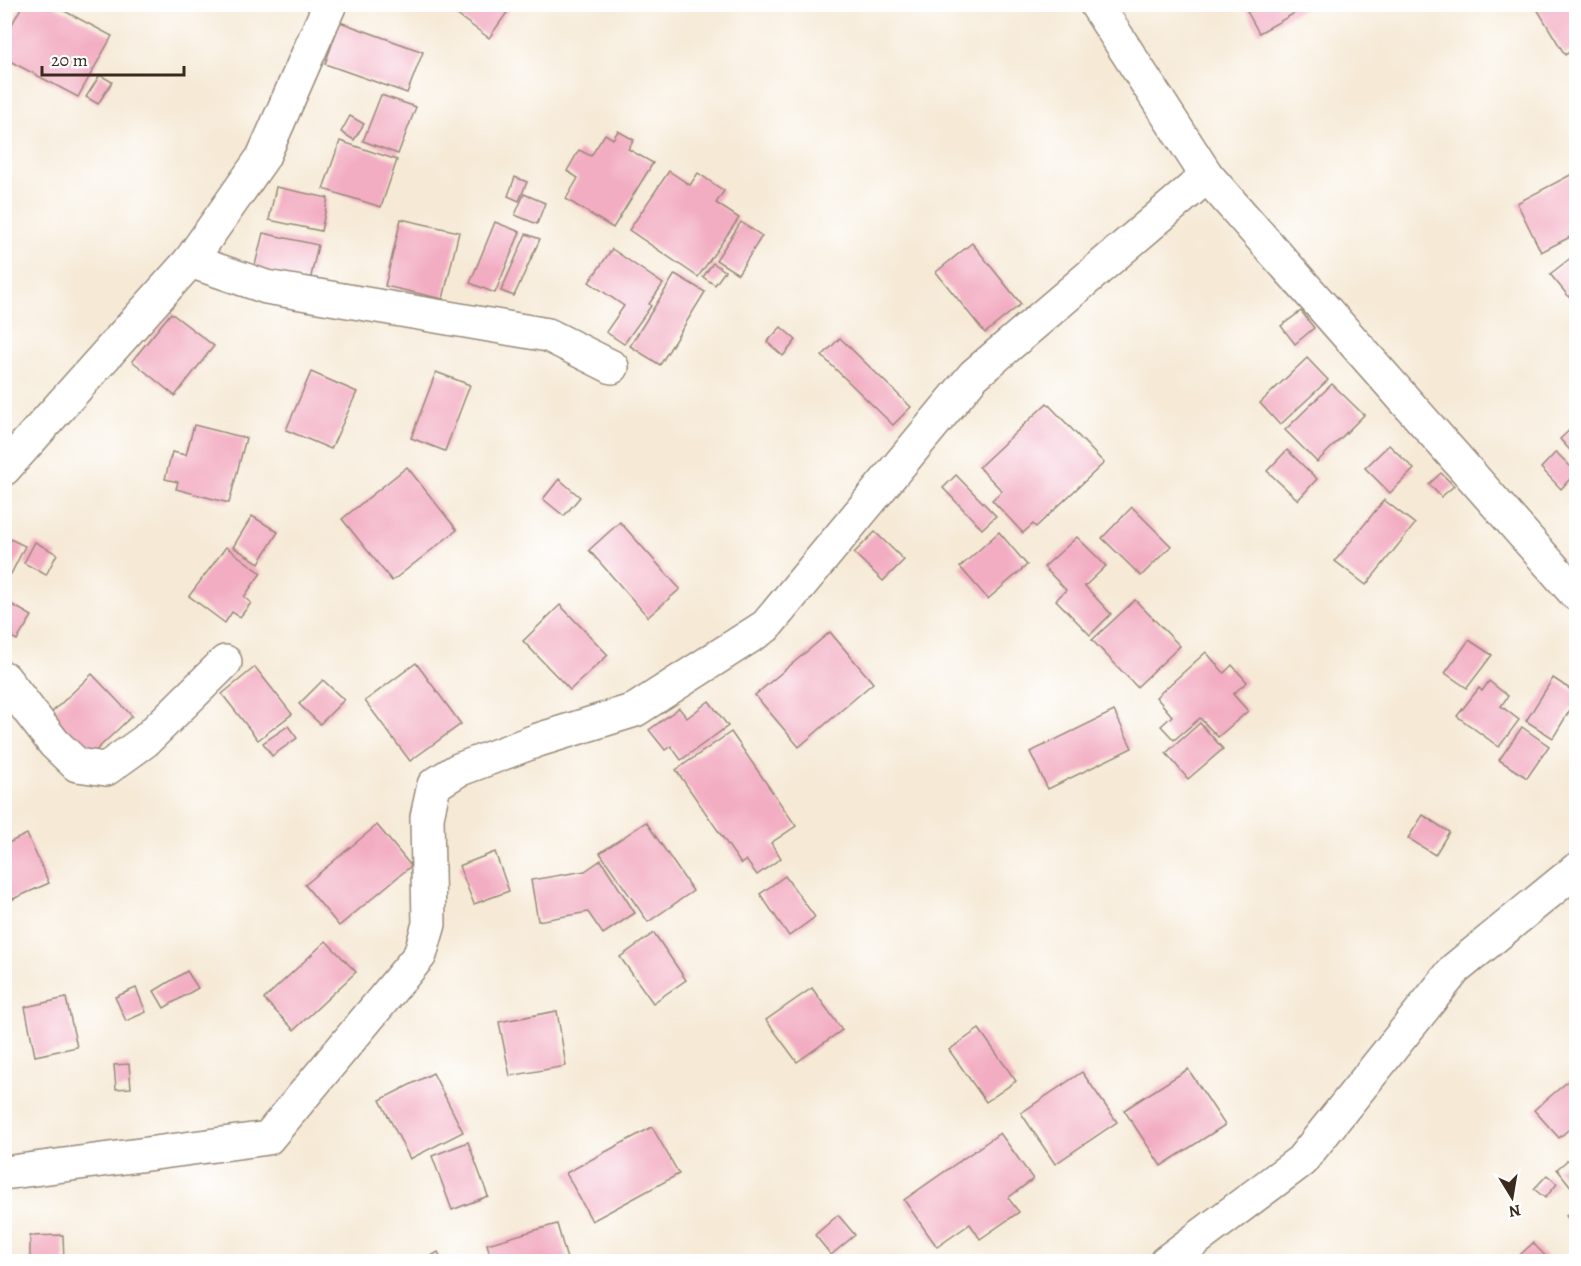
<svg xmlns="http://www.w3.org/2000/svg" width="1581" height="1266" font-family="Alegreya,serif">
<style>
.building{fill:#f3adc3}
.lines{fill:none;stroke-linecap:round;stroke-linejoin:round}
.minor-casing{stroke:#988a7a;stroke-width:36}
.minor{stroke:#fff;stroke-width:33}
</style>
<rect width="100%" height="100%" fill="#fff"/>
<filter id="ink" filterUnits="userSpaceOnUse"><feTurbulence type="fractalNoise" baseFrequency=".0167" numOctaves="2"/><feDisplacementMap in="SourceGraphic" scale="12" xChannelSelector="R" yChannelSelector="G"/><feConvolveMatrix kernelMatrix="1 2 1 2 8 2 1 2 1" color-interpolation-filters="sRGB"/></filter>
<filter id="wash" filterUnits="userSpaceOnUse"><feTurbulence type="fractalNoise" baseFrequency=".008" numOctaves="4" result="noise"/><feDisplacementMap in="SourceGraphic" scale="24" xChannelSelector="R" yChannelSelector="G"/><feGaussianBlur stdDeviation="1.35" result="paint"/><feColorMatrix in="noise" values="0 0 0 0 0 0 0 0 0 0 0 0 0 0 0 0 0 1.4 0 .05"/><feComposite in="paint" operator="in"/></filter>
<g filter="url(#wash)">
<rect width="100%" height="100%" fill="#f6ead7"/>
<g id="blocks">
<g class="building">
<path d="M 23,4 L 51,4 L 112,36 L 78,97 L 4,58 L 4,39 Z"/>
<path d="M 442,4 L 513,4 L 489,38 Z"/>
<path d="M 1243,4 L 1311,4 L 1259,33 Z"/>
<path d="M 1534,4 L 1576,4 L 1576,48 L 1565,55 Z"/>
<path d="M 340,22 L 423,52 L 407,93 L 325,64 Z"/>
<path d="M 100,75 L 112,82 L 98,104 L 86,97 Z"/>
<path d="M 381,95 L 416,107 L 398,154 L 363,141 Z"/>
<path d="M 350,116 L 364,124 L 354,140 L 341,132 Z"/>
<path d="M 618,131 L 634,140 L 628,149 L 653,163 L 613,228 L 566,199 L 578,178 L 567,171 L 579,150 L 591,156 L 605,134 L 613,139 Z"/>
<path d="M 340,141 L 397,160 L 381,207 L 323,189 Z"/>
<path d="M 669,171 L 690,185 L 698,173 L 724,191 L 716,203 L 739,218 L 698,277 L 629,230 Z"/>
<path d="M 1576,172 L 1576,234 L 1541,252 L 1517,203 Z"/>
<path d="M 515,177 L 527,182 L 519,201 L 508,196 Z"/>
<path d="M 276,187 L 328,198 L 321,231 L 269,220 Z"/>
<path d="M 524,194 L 545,203 L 537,224 L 515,215 Z"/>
<path d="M 401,219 L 459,232 L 443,299 L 385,286 Z"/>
<path d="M 495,222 L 520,232 L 495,293 L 470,283 Z"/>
<path d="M 741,222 L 762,236 L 738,274 L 716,260 Z"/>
<path d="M 263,233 L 318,245 L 310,281 L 254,269 Z"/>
<path d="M 526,234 L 540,239 L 514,296 L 501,291 Z"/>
<path d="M 972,243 L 1021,304 L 985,333 L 936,272 Z"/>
<path d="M 612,249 L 663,284 L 649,304 L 651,306 L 624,344 L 606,332 L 624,306 L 589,282 Z"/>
<path d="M 1572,257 L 1576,262 L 1576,291 L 1569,297 L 1550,274 Z"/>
<path d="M 713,263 L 725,271 L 715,285 L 703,277 Z"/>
<path d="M 675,274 L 705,292 L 660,365 L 630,346 Z"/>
<path d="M 1301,311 L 1314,328 L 1295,344 L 1281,326 Z"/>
<path d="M 171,313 L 214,346 L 175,396 L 132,361 Z"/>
<path d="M 781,327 L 796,340 L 783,356 L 767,342 Z"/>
<path d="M 840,338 L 911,407 L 893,425 L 822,356 Z"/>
<path d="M 1307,358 L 1328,380 L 1280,425 L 1260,403 Z"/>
<path d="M 311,372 L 357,392 L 331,449 L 286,430 Z"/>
<path d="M 436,372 L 470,385 L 445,451 L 411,438 Z"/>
<path d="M 1332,384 L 1364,415 L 1317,462 L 1285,430 Z"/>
<path d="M 1047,403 L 1104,463 L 1036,527 L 1033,524 L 1023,533 L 992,500 L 1002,491 L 979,467 Z"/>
<path d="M 1576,424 L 1576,457 L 1560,439 Z"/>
<path d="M 194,425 L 246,438 L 229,503 L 176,489 L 178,482 L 165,479 L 172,452 L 186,455 Z"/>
<path d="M 1389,445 L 1414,469 L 1390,493 L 1365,468 Z"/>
<path d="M 1287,450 L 1317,479 L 1298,500 L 1267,471 Z"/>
<path d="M 1556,452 L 1576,472 L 1561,489 L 1541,468 Z"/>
<path d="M 407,467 L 457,530 L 392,581 L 342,519 Z"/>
<path d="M 1441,473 L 1454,486 L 1441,497 L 1429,484 Z"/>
<path d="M 956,475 L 996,516 L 982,529 L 943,488 Z"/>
<path d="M 559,479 L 580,497 L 564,516 L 543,499 Z"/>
<path d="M 1384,500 L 1415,524 L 1366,585 L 1335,561 Z"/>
<path d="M 1132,507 L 1171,546 L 1141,576 L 1102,538 Z"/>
<path d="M 252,516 L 278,532 L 259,563 L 233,547 Z"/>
<path d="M 620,522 L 680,589 L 648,617 L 589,550 Z"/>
<path d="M 875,532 L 904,560 L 883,581 L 854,553 Z"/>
<path d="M 999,532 L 1027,565 L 988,599 L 960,567 Z"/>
<path d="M 4,536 L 25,546 L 11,574 L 4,570 Z"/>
<path d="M 1077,537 L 1106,566 L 1085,586 L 1111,614 L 1090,635 L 1056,600 L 1066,590 L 1044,567 Z"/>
<path d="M 35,542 L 57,554 L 46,575 L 24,563 Z"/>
<path d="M 226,547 L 261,573 L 244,597 L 251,603 L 240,617 L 232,612 L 225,623 L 189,596 Z"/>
<path d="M 4,600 L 32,616 L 17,640 L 4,633 Z"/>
<path d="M 1135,600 L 1180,646 L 1137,687 L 1092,640 Z"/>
<path d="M 560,605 L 608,655 L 570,690 L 523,641 Z"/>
<path d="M 830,632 L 873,683 L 799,747 L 755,695 Z"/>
<path d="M 1469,640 L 1492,655 L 1467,688 L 1445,673 Z"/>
<path d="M 1206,652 L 1224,673 L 1232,665 L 1247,682 L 1233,694 L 1248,711 L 1218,737 L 1200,718 L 1174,740 L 1161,726 L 1172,716 L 1156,697 Z"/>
<path d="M 416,663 L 461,724 L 410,761 L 365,701 Z"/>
<path d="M 255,667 L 292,714 L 258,740 L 222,694 Z"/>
<path d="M 92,674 L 132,716 L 90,756 L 49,715 Z"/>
<path d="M 1553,678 L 1576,693 L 1576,700 L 1553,738 L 1526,721 Z"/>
<path d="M 323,680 L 344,700 L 320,724 L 299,704 Z"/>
<path d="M 1489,681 L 1508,696 L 1501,706 L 1519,720 L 1499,747 L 1457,716 L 1479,688 L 1482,691 Z"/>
<path d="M 709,701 L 728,726 L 681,760 L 671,746 L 665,750 L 649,730 L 679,708 L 687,718 Z"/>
<path d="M 1114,711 L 1132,748 L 1048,789 L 1030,752 Z"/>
<path d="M 1200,723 L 1223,749 L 1188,779 L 1166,753 Z"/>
<path d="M 288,726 L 297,738 L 272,756 L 263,743 Z"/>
<path d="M 1522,727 L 1549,746 L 1527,778 L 1499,760 Z"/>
<path d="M 731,732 L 796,826 L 771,843 L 781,858 L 757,875 L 746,860 L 741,864 L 676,770 Z"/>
<path d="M 1423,815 L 1449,832 L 1435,855 L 1408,838 Z"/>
<path d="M 646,822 L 693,891 L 648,922 L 600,853 Z"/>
<path d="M 377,825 L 411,866 L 339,926 L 305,885 Z"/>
<path d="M 27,834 L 49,883 L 4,903 L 4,845 Z"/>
<path d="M 495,852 L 509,891 L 474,904 L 459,866 Z"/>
<path d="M 601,860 L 635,913 L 603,934 L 588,912 L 538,921 L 531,880 L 585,871 Z"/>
<path d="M 785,876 L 815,917 L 789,936 L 760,894 Z"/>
<path d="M 654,933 L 686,980 L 653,1003 L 620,957 Z"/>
<path d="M 326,941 L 356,972 L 294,1030 L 264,999 Z"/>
<path d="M 187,971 L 198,988 L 164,1008 L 154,991 Z"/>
<path d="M 136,988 L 146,1012 L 126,1021 L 115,997 Z"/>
<path d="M 812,988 L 842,1030 L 797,1062 L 766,1020 Z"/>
<path d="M 66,998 L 77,1047 L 35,1056 L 25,1007 Z"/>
<path d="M 557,1011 L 566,1066 L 510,1076 L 499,1022 Z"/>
<path d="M 979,1029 L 1016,1081 L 986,1102 L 949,1050 Z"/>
<path d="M 129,1064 L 131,1088 L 116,1089 L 114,1065 Z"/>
<path d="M 1188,1069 L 1225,1125 L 1161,1166 L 1124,1110 Z"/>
<path d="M 1082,1072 L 1117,1122 L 1055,1164 L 1021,1113 Z"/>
<path d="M 433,1073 L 463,1132 L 410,1159 L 380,1100 Z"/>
<path d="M 1573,1077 L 1576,1081 L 1576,1123 L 1559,1138 L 1534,1110 Z"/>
<path d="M 652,1127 L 679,1174 L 592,1221 L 566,1173 Z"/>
<path d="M 1000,1133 L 1033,1179 L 1008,1198 L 1019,1212 L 980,1239 L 970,1224 L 937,1247 L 904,1200 Z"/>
<path d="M 468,1142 L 488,1196 L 452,1210 L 432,1156 Z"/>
<path d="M 1576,1153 L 1576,1193 L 1557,1169 Z"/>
<path d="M 1547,1175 L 1557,1184 L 1545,1198 L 1534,1189 Z"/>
<path d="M 1576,1208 L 1576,1229 L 1566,1216 Z"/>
<path d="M 838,1215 L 855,1235 L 831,1255 L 815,1235 Z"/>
<path d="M 557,1224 L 567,1259 L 559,1262 L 492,1262 L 487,1244 Z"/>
<path d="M 63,1235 L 64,1262 L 30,1262 L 30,1236 Z"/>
<path d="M 1533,1243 L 1551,1262 L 1512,1262 Z"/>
<path d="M 438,1252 L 443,1262 L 420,1262 Z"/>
</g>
</g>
</g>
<g filter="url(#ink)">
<use href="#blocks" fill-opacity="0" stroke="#988a7a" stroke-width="1.5"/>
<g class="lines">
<defs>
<g id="minor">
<path d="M 1096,4 L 1207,176 L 1576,594"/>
<path d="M 190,261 L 266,287 L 548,335 L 612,367"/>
<path d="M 4,469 L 190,261 L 263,157 L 330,4"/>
<path d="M 4,678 L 54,743 L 77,765 L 106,769 L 145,741 L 225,662"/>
<path d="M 4,1173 L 268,1138 L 420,955 L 429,924 L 427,817 L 434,785 L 458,770 L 538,740 L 635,710 L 766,626 L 974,375 L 1207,176"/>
<path d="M 1166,1262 L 1301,1161 L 1455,969 L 1576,870"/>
</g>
</defs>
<use href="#minor" class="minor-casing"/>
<use href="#minor" class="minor"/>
</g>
</g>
<rect width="1581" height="1266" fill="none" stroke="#fff" stroke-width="24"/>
<g transform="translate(1512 1197) rotate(169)" stroke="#ffffff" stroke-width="4.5" paint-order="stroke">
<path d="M0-4.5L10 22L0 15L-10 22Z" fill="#3b2a1e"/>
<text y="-9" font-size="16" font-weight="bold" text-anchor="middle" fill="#3b2a1e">N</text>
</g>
<path d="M42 66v9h142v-9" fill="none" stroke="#3b2a1e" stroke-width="3"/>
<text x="51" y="66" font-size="18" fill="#3b2a1e" stroke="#ffffff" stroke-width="4.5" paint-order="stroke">20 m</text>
</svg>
